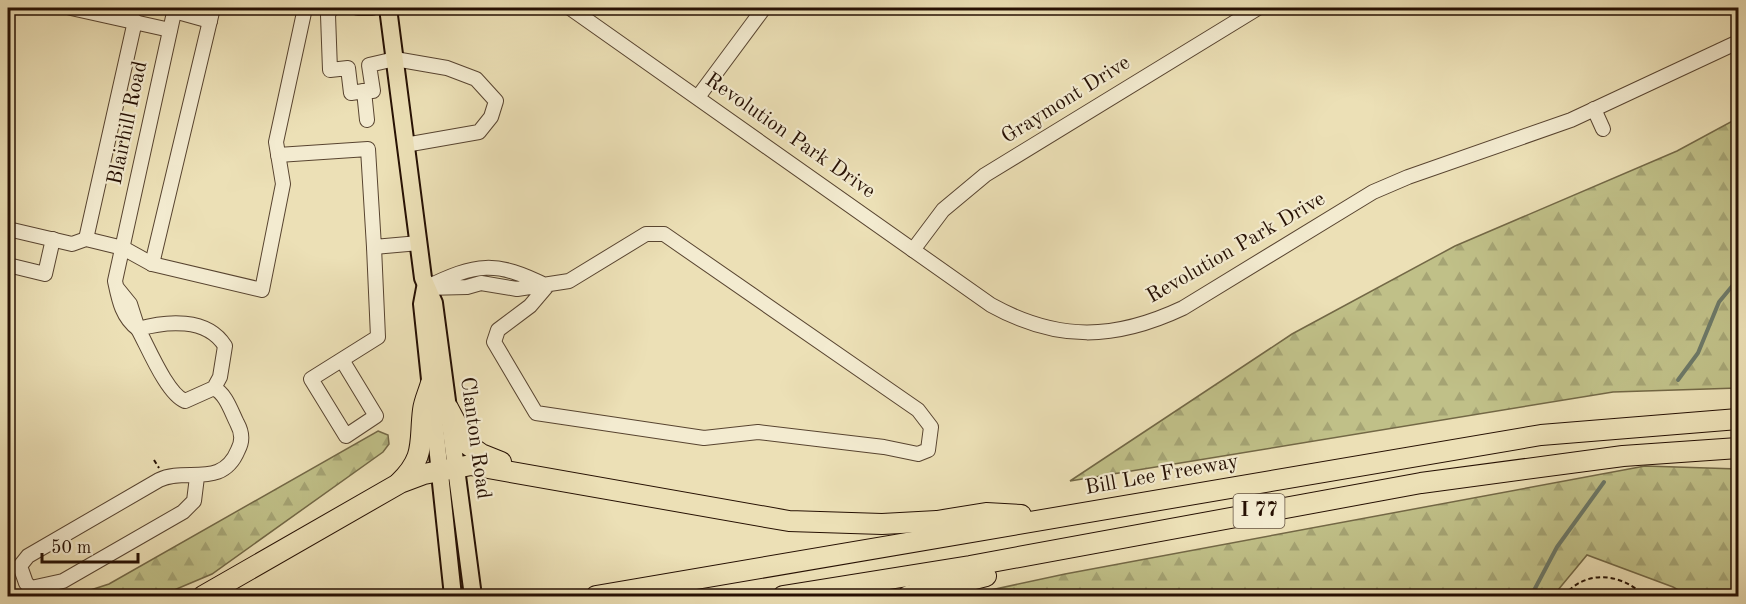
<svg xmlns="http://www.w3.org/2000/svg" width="1746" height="604" font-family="'Old Standard TT',serif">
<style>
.forest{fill:url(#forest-firs);stroke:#736846;stroke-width:1.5}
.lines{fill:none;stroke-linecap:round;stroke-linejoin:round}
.stream{stroke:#6c7867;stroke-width:4}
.minor-casing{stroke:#584430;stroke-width:16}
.major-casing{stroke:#261003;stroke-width:20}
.highway-casing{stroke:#261003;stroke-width:22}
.path{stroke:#261003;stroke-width:2;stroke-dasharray:4.5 3;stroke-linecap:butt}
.minor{stroke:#f3ebd0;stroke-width:14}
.major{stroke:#ece0b6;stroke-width:16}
.highway{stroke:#ece0b6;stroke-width:20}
.labels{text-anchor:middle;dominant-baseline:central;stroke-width:4.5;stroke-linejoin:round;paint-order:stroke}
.shield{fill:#f3ebd0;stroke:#645240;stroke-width:1.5}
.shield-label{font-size:20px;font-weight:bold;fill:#261003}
.street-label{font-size:21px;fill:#261003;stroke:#f3ebd0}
</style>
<defs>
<pattern id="forest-firs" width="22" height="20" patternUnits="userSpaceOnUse" patternTransform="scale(1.5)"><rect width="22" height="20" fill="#c0c088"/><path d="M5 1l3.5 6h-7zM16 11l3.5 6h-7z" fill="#a5a474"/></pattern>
</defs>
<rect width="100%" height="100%" fill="#ece0b6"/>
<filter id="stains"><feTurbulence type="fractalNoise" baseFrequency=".00333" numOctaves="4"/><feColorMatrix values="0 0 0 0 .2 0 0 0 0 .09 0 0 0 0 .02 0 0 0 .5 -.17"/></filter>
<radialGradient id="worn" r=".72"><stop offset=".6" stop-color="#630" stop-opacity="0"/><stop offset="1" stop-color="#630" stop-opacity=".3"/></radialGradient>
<g class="forest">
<path d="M 1738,118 L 1738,388 L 1613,392 L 1070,481 L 1292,334 L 1455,246 L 1677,151 Z"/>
<path d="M 378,431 L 388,435 L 389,444 L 383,452 L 212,574 L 160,596 L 72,596 L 109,584 Z"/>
<path d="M 1645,466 L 1738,469 L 1738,596 L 1689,596 L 1673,587 L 1587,555 L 1553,596 L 963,596 L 1065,574 Z"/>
</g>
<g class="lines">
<g class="stream">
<path d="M 1678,380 L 1698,353 L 1719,302 L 1738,279"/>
<path d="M 1531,596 L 1557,547 L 1604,482"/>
</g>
<defs>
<g id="minor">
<path d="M 71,8 L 170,30"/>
<path d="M 331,8 L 328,15 L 330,70 L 348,68 L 351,93 L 364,91 L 367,120"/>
<path d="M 358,8 L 372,8"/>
<path d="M 570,8 L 991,305 C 1058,342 1115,340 1183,308 L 1373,192 L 1408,177 L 1571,120 L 1738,42"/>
<path d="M 174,11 L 210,21"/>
<path d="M 364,91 L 373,91 L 369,65 L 395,59 L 447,68 L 476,79 L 496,101 L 491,117 L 479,132 L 405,145"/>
<path d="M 698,97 L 764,8"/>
<path d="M 1594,109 L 1603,129"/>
<path d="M 278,155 L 368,149 L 374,247 L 419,243"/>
<path d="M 8,229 L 72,244 L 86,239 L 123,248 L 152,264 L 262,290 L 283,184 L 276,142 L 305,8"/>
<path d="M 86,239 L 135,21"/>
<path d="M 913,250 L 943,210 L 985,175 L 1258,8"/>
<path d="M 152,264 L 213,8"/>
<path d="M 8,265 L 45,274 L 53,239"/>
<path d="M 547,286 L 530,306 L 498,330 L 494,342 L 536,413 L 704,438 L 758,432 L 884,447 L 918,454 L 928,450 L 931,427 L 918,410 L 664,234 L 646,234 L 569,281 L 517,289 L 481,283 L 467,287 L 425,288 C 477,263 495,260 547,286"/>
<path d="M 117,288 L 130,304 L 138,329 C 122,317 119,300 115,281 L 175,8"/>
<path d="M 342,360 L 376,416 L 346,436 L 311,379 L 378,337 L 374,247"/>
<path d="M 197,477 L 194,501 L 183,512 L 63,581 L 31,588 L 26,583 L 20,566 L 28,556 L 159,480 C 186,467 222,489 238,450 C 243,441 242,432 237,423 C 231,411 226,394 214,388 L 185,401 C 167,394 148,347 138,329 C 166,321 207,317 225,346 L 220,377 L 214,388"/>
</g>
<g id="major">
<path d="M 388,8 L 423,278 L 434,303 L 473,596"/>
<path d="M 425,288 L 422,304 L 453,596"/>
</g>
<g id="highway">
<path d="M 448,408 L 467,444 L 481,454 L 501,462"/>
<path d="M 399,483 C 426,457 419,442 423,410 C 424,401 429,391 431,383"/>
<path d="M 203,596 L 400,483 L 424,474 L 471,465 L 789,521 L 882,524 L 937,521 L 986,513 L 1021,515"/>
<path d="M 596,596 L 1541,435 L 1738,419"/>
<path d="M 783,596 L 970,566 L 1421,483 L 1623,456 L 1738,448"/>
<path d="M 908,596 L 986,576"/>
</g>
</defs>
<use href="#minor" class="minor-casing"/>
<use href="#major" class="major-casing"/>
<use href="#highway" class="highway-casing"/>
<g class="path">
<path d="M 154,460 L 159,468"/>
<path d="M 1564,596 C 1585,569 1622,573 1644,596"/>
</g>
<use href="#minor" class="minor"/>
<use href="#major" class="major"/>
<use href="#highway" class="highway"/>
</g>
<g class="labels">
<rect class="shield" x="1233.5" y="494" width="51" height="34" rx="4.5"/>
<g class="shield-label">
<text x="1259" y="511">I 77</text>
</g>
<g class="street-label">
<text transform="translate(1066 100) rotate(-32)">Graymont Drive</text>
<text transform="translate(128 123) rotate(-78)">Blairhill Road</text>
<text transform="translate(790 136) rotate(35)">Revolution Park Drive</text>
<text transform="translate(1236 248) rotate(-30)">Revolution Park Drive</text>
<text transform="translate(475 438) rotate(82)">Clanton Road</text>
<text transform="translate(1162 475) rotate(-10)">Bill Lee Freeway</text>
</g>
</g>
<rect width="1746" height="604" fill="none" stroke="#ece0b6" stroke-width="30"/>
<rect x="9" y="9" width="1728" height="586" fill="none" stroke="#261003" stroke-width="3"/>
<rect x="15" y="15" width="1716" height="574" fill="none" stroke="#261003" stroke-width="1.5"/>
<path d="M42 553v9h96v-9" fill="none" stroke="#261003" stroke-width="3"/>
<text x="51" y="553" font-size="18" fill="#261003" stroke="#f3ebd0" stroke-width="4.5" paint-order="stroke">50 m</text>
<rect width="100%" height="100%" filter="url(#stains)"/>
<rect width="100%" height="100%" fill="url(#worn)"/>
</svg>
